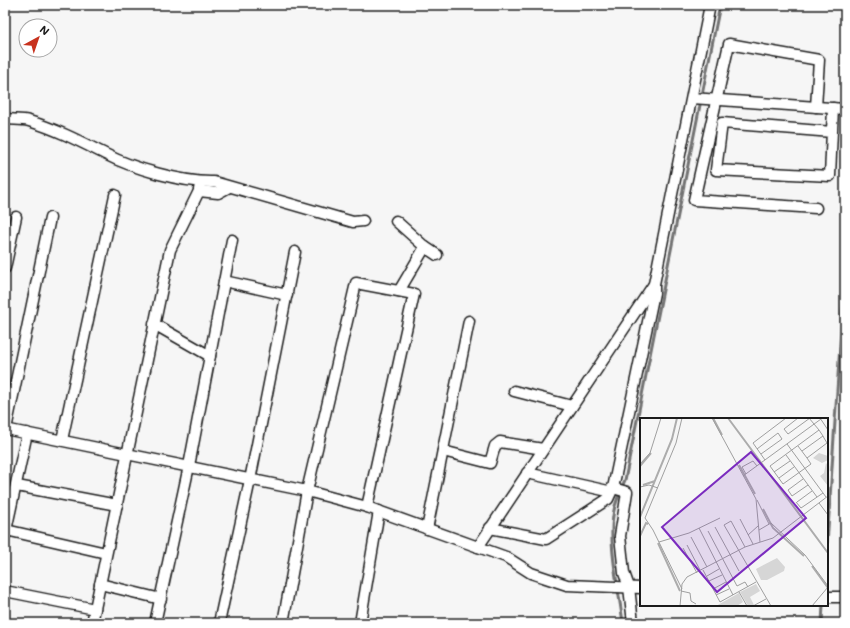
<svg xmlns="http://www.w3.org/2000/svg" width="850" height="628" font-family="Mali,sans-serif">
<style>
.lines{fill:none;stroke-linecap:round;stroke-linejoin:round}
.stream{stroke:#727272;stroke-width:3}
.minor-casing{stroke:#1c1c1c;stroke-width:13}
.minor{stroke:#fff;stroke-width:10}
.inset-river{fill:none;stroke:#acacac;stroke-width:2}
.inset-road{fill:none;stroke:#9f9f9f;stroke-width:1}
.view{fill:#7b2cbf;fill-opacity:0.15;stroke:#7b2cbf;stroke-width:2}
.inset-edge{fill:none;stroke:#1c1c1c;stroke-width:2}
</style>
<rect width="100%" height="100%" fill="#f6f6f6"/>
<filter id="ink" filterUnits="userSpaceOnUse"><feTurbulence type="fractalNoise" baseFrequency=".025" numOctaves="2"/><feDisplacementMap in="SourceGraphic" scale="8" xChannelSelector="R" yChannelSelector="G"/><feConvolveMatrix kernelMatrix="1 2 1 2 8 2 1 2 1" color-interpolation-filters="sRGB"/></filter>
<g filter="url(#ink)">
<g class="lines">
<g class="stream">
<path d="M 827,544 L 845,268"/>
<path d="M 623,623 C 619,590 606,538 615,506 C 618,497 621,488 625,480 L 720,5"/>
<path d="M 822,623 L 823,605"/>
</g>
<defs>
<g id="minor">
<path d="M 692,98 L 845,109"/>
<path d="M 816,107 L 819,60 L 729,44 L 694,200 L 816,208"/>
<path d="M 5,119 C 13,120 22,119 29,121 C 56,129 81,142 105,154 C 132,168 183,183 214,182 L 353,222 L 363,221"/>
<path d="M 832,132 L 722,123 L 716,170 L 830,176 L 833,108"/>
<path d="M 199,191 L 218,193 L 229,187"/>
<path d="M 396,221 L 425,247 L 437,255"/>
<path d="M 5,268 L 16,217"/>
<path d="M 224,281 L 287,295"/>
<path d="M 399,291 L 425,247"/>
<path d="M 154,324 L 210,356"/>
<path d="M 514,391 L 572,406"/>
<path d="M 5,429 L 307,491 L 367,507 L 506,557 L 531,573 L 567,585 L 641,588"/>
<path d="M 6,429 L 50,218"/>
<path d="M 62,440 L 115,195"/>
<path d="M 443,451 L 490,463 L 495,446 L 500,442 L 543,449"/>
<path d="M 527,473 L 608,491 L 613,488 L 627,492 L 620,536 L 624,573 L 629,587 L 633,623"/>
<path d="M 17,486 L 117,505"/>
<path d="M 490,528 L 546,539 L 608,499 L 613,488 L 654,293 L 654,284"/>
<path d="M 427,529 L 469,321"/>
<path d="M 6,530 L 106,553"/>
<path d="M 5,535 L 27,433"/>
<path d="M 478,547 L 654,284 L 710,5"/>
<path d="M 100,584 L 161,599"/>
<path d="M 5,591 L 95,609"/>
<path d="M 827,597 L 845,597"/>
<path d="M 92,623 L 170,250 L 199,191 L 200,182"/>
<path d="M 155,623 L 189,466 L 232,240"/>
<path d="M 219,623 L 250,480 L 295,252"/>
<path d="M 283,623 L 307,491 L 356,283 L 414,294 L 367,507"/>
<path d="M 360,623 L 379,511"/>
</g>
</defs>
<use href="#minor" class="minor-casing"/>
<use href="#minor" class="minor"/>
</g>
</g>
<g transform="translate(640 418)">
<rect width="188" height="188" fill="#f6f6f6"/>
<path d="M 179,35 L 188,38 L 188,42 L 182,45 L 173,40 ZM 186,45 L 188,48 L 188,68 L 180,58 L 184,55 ZM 137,140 L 145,149 L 144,153 L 127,162 L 121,162 L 116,151 ZM 116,166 L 120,173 L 110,179 L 114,187 L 108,188 L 100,174 ZM 99,175 L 103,184 L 97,188 L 76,188 Z" fill="#d6d6d6"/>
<path class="inset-river" d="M 73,0 L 82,17M 88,0 L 188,135M 99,47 L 115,76M 0,48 L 11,35M 3,67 L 15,63M 123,91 L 133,110 L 164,138M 0,99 L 32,21 L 37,0M 0,118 L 6,105 L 8,106M 18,125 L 40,173M 172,148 L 188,170"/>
<path class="inset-road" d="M 72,0 L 116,81 L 120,124M 158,0 L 144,11 L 148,16 L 170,0M 169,0 L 179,12 L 183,18 L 184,20 L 187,25 L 167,40 L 171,46 L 143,66 L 130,48 L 179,12M 180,0 L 188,12M 147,26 L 186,79M 158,28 L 167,40M 117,31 L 138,15 L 142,21 L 121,36M 162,33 L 183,18M 146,37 L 177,79M 125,42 L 113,25 L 146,0M 0,46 L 10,35 L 21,0M 134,54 L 150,43M 106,56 L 102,49 L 113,43 L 117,48M 103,58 L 181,1M 139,60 L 154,49M 163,61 L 148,72 L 152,78 L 168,67M 0,69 L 9,67 L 18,70M 117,82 L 129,106M 156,84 L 161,90 L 183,75M 157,84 L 172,73M 179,85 L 188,97M 100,101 L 113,126M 75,109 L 99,153M 59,110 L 93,177M 119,112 L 131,105 L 165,137 L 188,168M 68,113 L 97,168 L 105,164 L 108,169M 108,117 L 118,108M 51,119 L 67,149M 19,124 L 49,115 L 80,100M 47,127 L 60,152M 105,129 L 91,103 L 84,107 L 131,188M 43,130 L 57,155M 63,152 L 80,184 L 116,164M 67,158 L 79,151M 69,163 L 82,157M 42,171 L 13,112 L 5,100 L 36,25 L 42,0M 73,171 L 86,164M 41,173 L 50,175 L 51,183 L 56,186M 99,174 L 107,188M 76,177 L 89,171M 40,188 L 42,166 L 47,159 L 105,129 L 133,120 L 188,78M 113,188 L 126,181M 172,188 L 188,169"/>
<path class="view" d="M 111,34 L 166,100 L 77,174 L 22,109 Z"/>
<rect width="188" height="188" class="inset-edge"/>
</g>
<rect width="850" height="628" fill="none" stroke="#fff" stroke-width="20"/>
<rect x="10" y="10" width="830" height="608" fill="none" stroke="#1c1c1c" stroke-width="1.5" filter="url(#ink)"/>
<g transform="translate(38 38) rotate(40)"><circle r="19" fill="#ffffff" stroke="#a4a4a4"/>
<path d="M0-3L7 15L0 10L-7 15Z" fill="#c8321e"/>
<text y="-6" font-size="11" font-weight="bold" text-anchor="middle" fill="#1c1c1c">N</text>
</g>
</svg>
